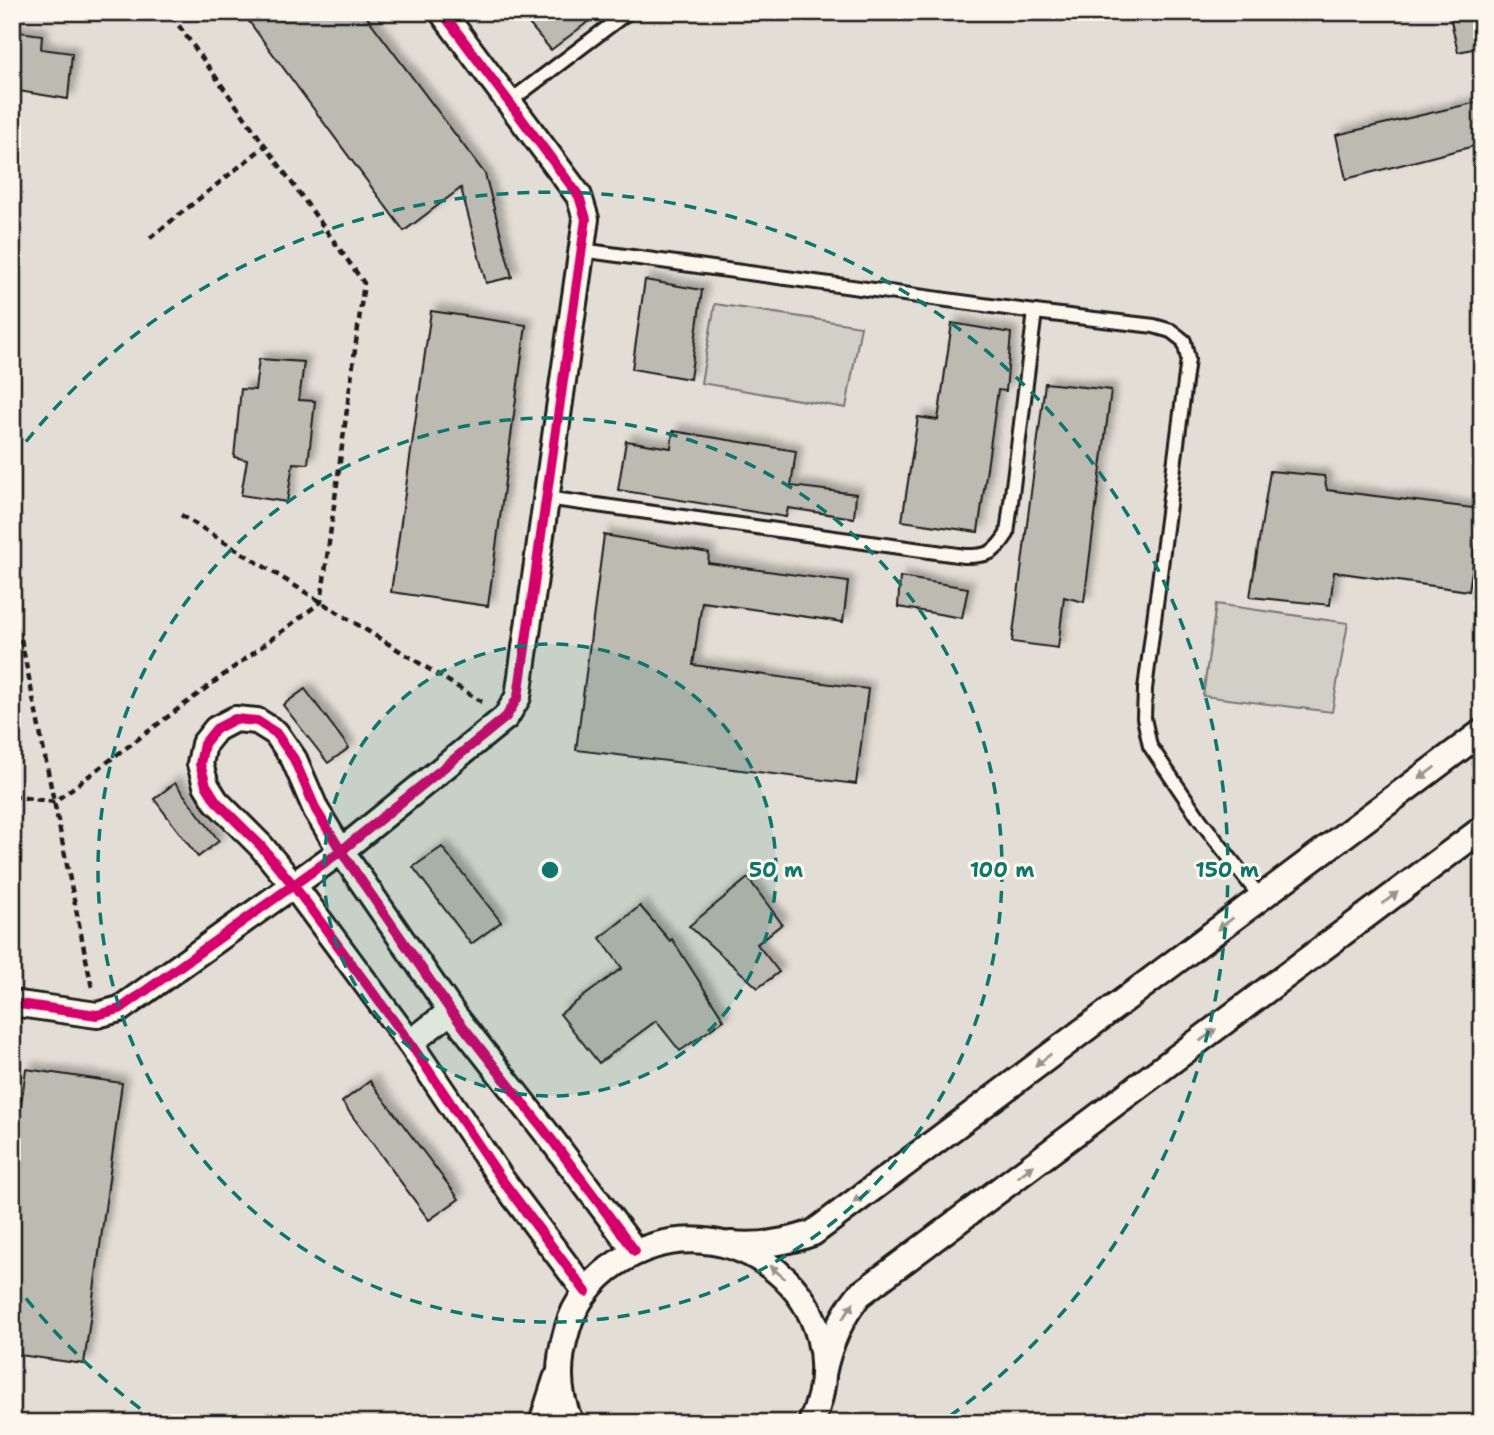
<svg xmlns="http://www.w3.org/2000/svg" width="1494" height="1435" font-family="'Shantell Sans',sans-serif">
<style>
.built{fill:#e2ded5}
.green{fill:#d2cfc6;stroke:#777671;stroke-width:2}
.building{fill:#bdbab1;stroke:#1c1c1c;stroke-width:2;filter:url(#shadow)}
.lines{fill:none;stroke-linecap:round;stroke-linejoin:round}
.lane-casing{stroke:#1c1c1c;stroke-width:18}
.street-casing{stroke:#1c1c1c;stroke-width:30}
.path{stroke:#1c1c1c;stroke-width:4.5;stroke-dasharray:7 5;stroke-linecap:butt}
.lane{stroke:#fbf7ec;stroke-width:12}
.street{stroke:#fbf7ec;stroke-width:24}
.cycleway-casing{stroke:#fbf7ec;stroke-width:15}
.cycleway{stroke:#d6006c;stroke-width:10}
.oneway{fill:#97948e}
.ring{fill:none;stroke:#0f766e;stroke-width:3.5;stroke-dasharray:12 9}
.centre{fill:#0f766e;stroke:#fbf7ec;stroke-width:3.5}
.ring-label{font-size:21px;text-anchor:middle;font-weight:bold;fill:#0f766e;stroke:#fbf7ec;stroke-width:6;stroke-linejoin:round;paint-order:stroke}
</style>
<defs>
<filter id="shadow"><feDropShadow dx="6" dy="-6" stdDeviation="3.5" flood-color="#0004"/></filter>
</defs>
<rect width="100%" height="100%" fill="#f2eee4"/>
<filter id="ink" filterUnits="userSpaceOnUse"><feTurbulence type="fractalNoise" baseFrequency=".0143" numOctaves="2"/><feDisplacementMap in="SourceGraphic" scale="14" xChannelSelector="R" yChannelSelector="G"/><feConvolveMatrix kernelMatrix="1 2 1 2 8 2 1 2 1" color-interpolation-filters="sRGB"/></filter>
<g filter="url(#ink)">
<rect class="built" x="12" y="12" width="1470" height="1411"/>
<g class="green">
<path d="M 715,304 L 861,326 L 846,408 L 701,383 Z"/>
<path d="M 1216,604 L 1348,623 L 1332,712 L 1203,696 Z"/>
</g>
<g class="building">
<path d="M 242,12 L 363,12 L 485,174 L 512,277 L 486,283 L 461,188 L 404,231 Z"/>
<path d="M 519,12 L 601,12 L 551,50 Z"/>
<path d="M 1449,12 L 1482,12 L 1482,47 L 1458,52 Z"/>
<path d="M 12,31 L 42,35 L 41,49 L 72,53 L 68,99 L 12,90 Z"/>
<path d="M 1482,101 L 1482,144 L 1346,179 L 1336,135 Z"/>
<path d="M 645,280 L 702,290 L 690,379 L 632,369 Z"/>
<path d="M 431,311 L 526,325 L 488,606 L 391,592 Z"/>
<path d="M 952,323 L 1011,333 L 1006,391 L 998,390 L 978,532 L 902,521 L 918,417 L 938,420 Z"/>
<path d="M 259,359 L 304,362 L 299,400 L 315,401 L 308,464 L 293,463 L 287,502 L 241,495 L 247,460 L 234,457 L 241,389 L 255,390 Z"/>
<path d="M 1045,383 L 1111,390 L 1084,602 L 1064,597 L 1058,648 L 1012,642 Z"/>
<path d="M 673,431 L 796,451 L 791,486 L 856,494 L 854,518 L 788,508 L 786,517 L 618,490 L 626,441 L 671,448 Z"/>
<path d="M 1270,471 L 1324,476 L 1327,490 L 1481,509 L 1469,591 L 1334,572 L 1330,605 L 1250,597 Z"/>
<path d="M 604,535 L 709,553 L 708,563 L 848,582 L 843,622 L 702,602 L 693,665 L 868,689 L 856,784 L 576,750 Z"/>
<path d="M 900,577 L 968,588 L 962,618 L 898,607 Z"/>
<path d="M 305,689 L 349,748 L 328,763 L 283,705 Z"/>
<path d="M 175,783 L 219,841 L 198,857 L 154,799 Z"/>
<path d="M 442,847 L 501,922 L 471,944 L 413,867 Z"/>
<path d="M 748,878 L 782,924 L 757,944 L 779,972 L 758,988 L 689,926 Z"/>
<path d="M 640,906 L 670,941 L 672,939 L 724,1020 L 680,1051 L 656,1021 L 599,1063 L 560,1014 L 622,968 L 600,938 Z"/>
<path d="M 26,1069 L 122,1083 L 84,1364 L 12,1354 L 12,1169 Z"/>
<path d="M 370,1081 L 459,1199 L 429,1220 L 342,1102 Z"/>
</g>
<g class="lines">
<defs>
<g id="lane">
<path d="M 509,102 L 628,12"/>
<path d="M 581,250 L 1035,312 L 1154,326 L 1171,331 L 1184,341 L 1188,359 L 1145,689 L 1144,718 L 1150,746 L 1201,821 L 1261,898"/>
<path d="M 546,498 L 965,556 C 988,556 994,554 1007,534 L 1035,312"/>
</g>
<g id="street">
<path d="M 12,1003 L 97,1015 L 120,1009 L 341,851 L 506,717 L 518,697 L 586,219 L 579,196 L 442,12"/>
<path d="M 410,1043 L 451,1011"/>
<path d="M 730,1244 C 760,1247 785,1243 813,1233 L 1482,732"/>
<path d="M 586,1292 L 502,1180 L 410,1043 L 294,886 L 261,846 L 216,801 L 206,785 L 200,764 L 204,744 L 216,729 L 235,719 L 257,721 L 276,733 L 294,759 L 316,810 L 341,851 L 451,1011 L 552,1140 L 635,1251"/>
<path d="M 823,1374 C 829,1344 840,1319 859,1295 L 1482,829"/>
<path d="M 542,1423 L 556,1379"/>
<path d="M 571,1423 C 556,1393 558,1360 567,1330 C 574,1303 594,1278 617,1263 C 729,1191 865,1303 811,1423"/>
</g>
</defs>
<use href="#lane" class="lane-casing"/>
<use href="#street" class="street-casing"/>
<g class="path">
<path d="M 150,238 L 265,146"/>
<path d="M 181,515 L 482,702"/>
<path d="M 21,639 L 92,988"/>
<path d="M 12,796 L 54,802 L 321,602 L 364,283 L 169,12"/>
</g>
<use href="#lane" class="lane"/>
<use href="#street" class="street"/>
<defs>
<g id="cycleway">
<path d="M 12,1003 L 97,1015 L 120,1009 L 341,851 L 506,717 L 518,697 L 586,219 L 579,196 L 442,12"/>
<path d="M 586,1292 L 502,1180 L 410,1043 L 294,886 L 261,846 L 216,801 L 206,785 L 200,764 L 204,744 L 216,729 L 235,719 L 257,721 L 276,733 L 294,759 L 316,810 L 341,851 L 451,1011 L 552,1140 L 635,1251"/>
</g>
</defs>
<use href="#cycleway" class="cycleway-casing"/>
<use href="#cycleway" class="cycleway"/>
</g>
<defs><path id="oneway-solid" d="M-6-.8H1V-3.2L6.5 0L1 3.2V.8H-6Z" transform="scale(1.75)"/></defs>
<g class="oneway">
<use href="#oneway-solid" transform="translate(1427 773) rotate(143)"/>
<use href="#oneway-solid" transform="translate(1390 898) rotate(-37)"/>
<use href="#oneway-solid" transform="translate(1225 924) rotate(143)"/>
<use href="#oneway-solid" transform="translate(1208 1035) rotate(-37)"/>
<use href="#oneway-solid" transform="translate(1043 1060) rotate(143)"/>
<use href="#oneway-solid" transform="translate(1026 1171) rotate(-37)"/>
<use href="#oneway-solid" transform="translate(861 1197) rotate(143)"/>
<use href="#oneway-solid" transform="translate(777 1272) rotate(-140)"/>
<use href="#oneway-solid" transform="translate(848 1311) rotate(-56)"/>
</g>
</g>
<circle cx="550" cy="870" r="226" fill="#0f766e" fill-opacity=".12"/>
<g class="ring">
<circle cx="550" cy="870" r="226"/>
<circle cx="550" cy="870" r="452"/>
<path d="M157 1421A677 677 0 0 1 13 1282M13 458A677 677 0 1 1 943 1421"/>
</g>
<circle cx="550" cy="870" r="10" class="centre"/>
<g class="ring-label">
<text x="776" y="877">50 m</text>
<text x="1002" y="877">100 m</text>
<text x="1227" y="877">150 m</text>
</g>
<rect width="1494" height="1435" fill="none" stroke="#fbf7ec" stroke-width="42"/>
<rect x="21" y="21" width="1452" height="1393" fill="none" stroke="#1c1c1c" stroke-width="2.5" filter="url(#ink)"/>
</svg>
